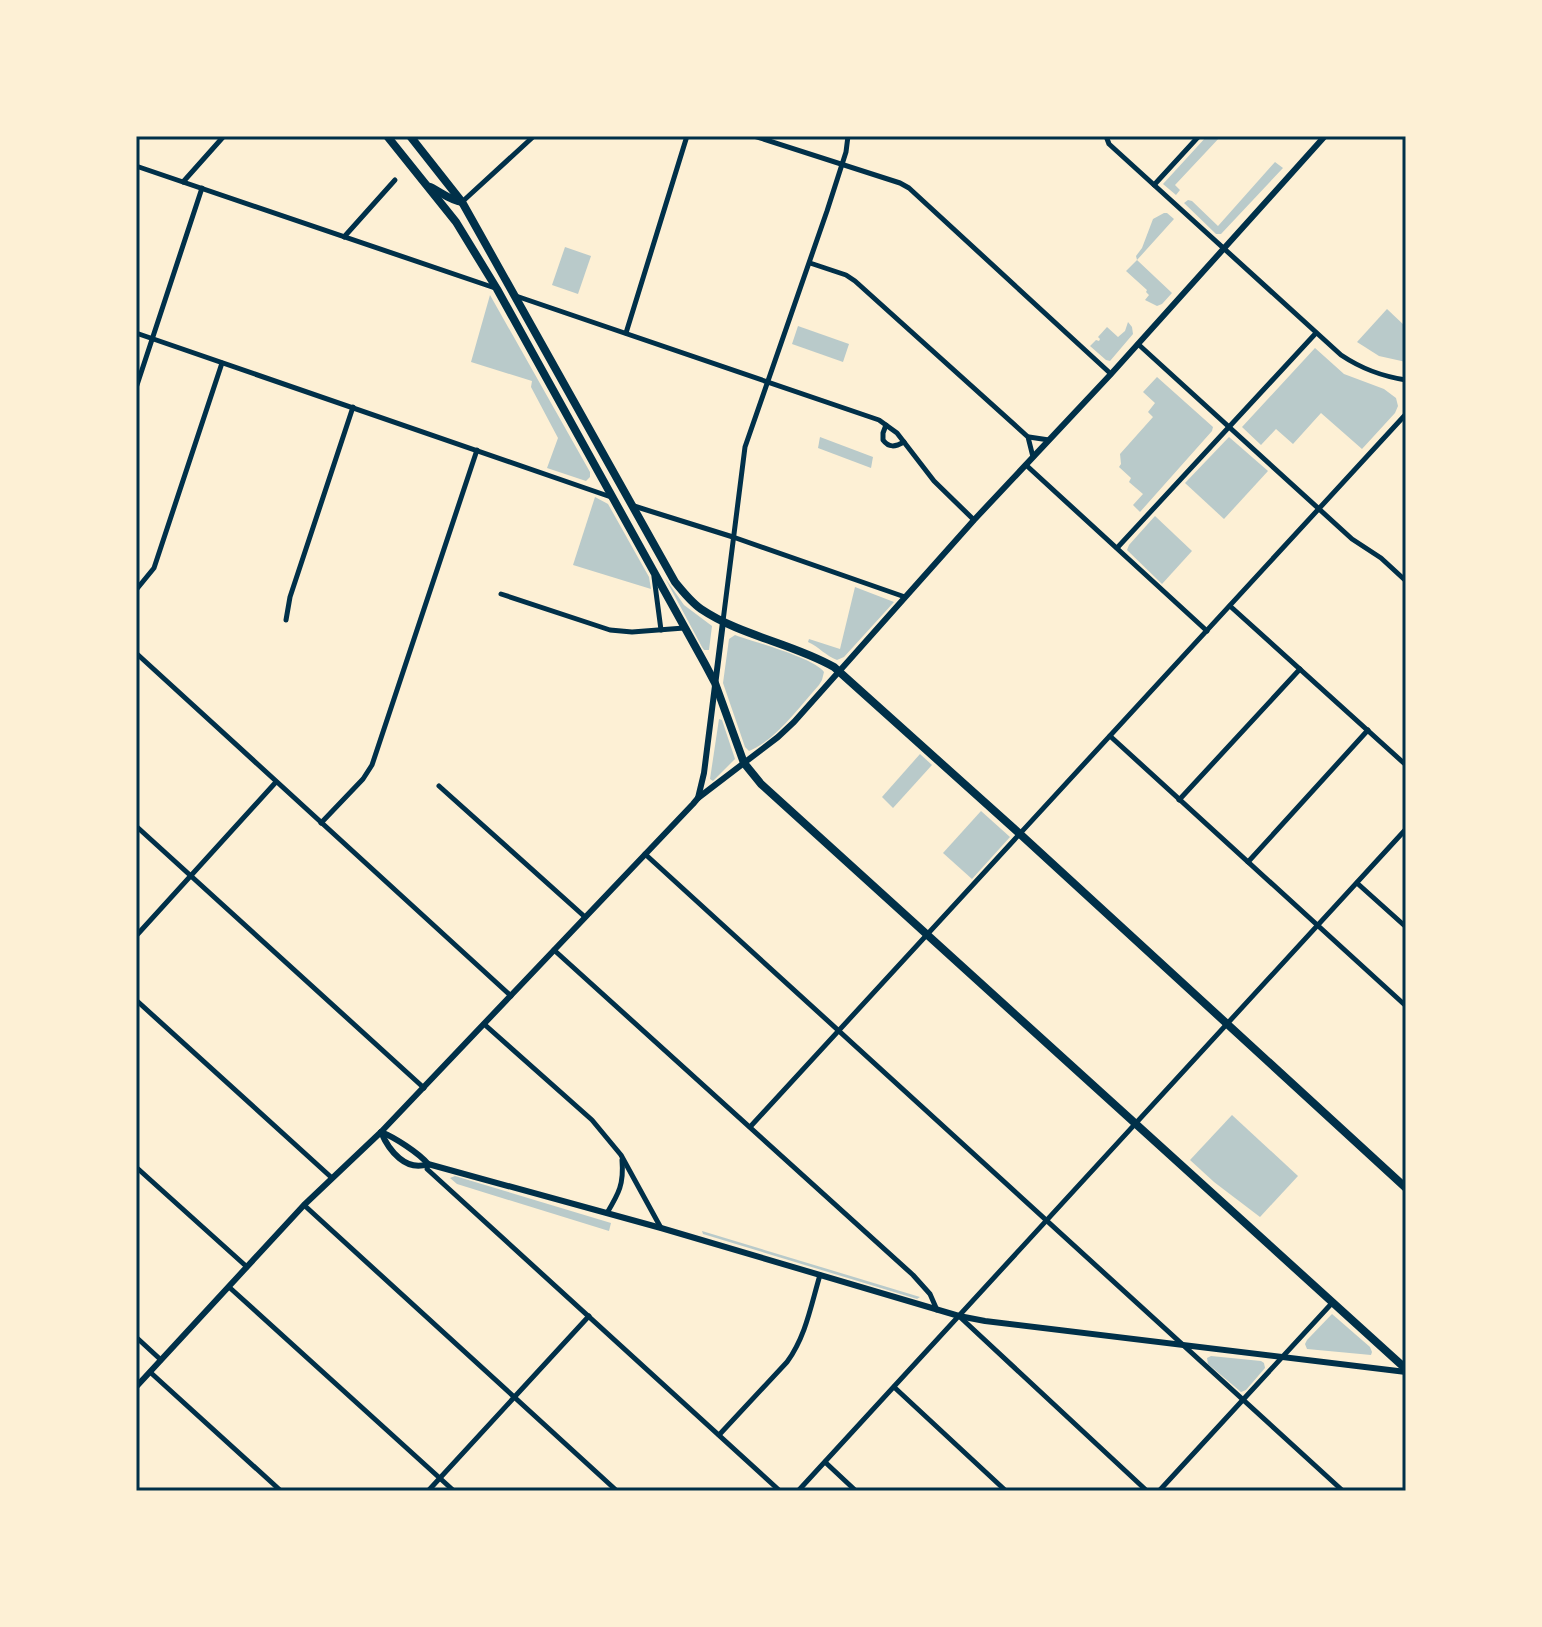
<svg xmlns="http://www.w3.org/2000/svg" width="1542" height="1627" font-family="Literata,serif">
<style>
.green{fill:#b9caca}
.lines{fill:none;stroke-linecap:round;stroke-linejoin:round}
.minor{stroke:#003049;stroke-width:5}
.tertiary{stroke:#003049;stroke-width:6}
.primary{stroke:#003049;stroke-width:8}
.neatline{fill:none;stroke:#003049;stroke-width:3}
</style>
<rect width="100%" height="100%" fill="#fdf0d5"/>
<g class="green">
<path d="M 1207,136 L 1221,136 L 1175,185 L 1180,190 L 1176,195 L 1163,184 Z"/>
<path d="M 1275,162 L 1283,168 L 1221,234 L 1216,234 L 1184,203 L 1188,200 L 1192,201 L 1218,226 Z"/>
<path d="M 1164,213 L 1167,213 L 1174,219 L 1137,260 L 1172,293 L 1162,304 L 1157,306 L 1145,300 L 1149,295 L 1146,292 L 1147,290 L 1126,271 L 1137,260 L 1136,256 L 1142,248 L 1153,219 Z"/>
<path d="M 565,247 L 591,256 L 578,294 L 552,285 Z"/>
<path d="M 490,295 L 590,472 L 590,477 L 586,481 L 547,468 L 558,438 L 531,387 L 532,381 L 471,362 Z"/>
<path d="M 1387,309 L 1406,327 L 1406,362 L 1379,356 L 1357,342 Z"/>
<path d="M 1128,322 L 1132,327 L 1133,334 L 1110,361 L 1106,360 L 1090,346 L 1096,340 L 1099,341 L 1100,339 L 1098,337 L 1107,327 L 1118,337 L 1125,331 Z"/>
<path d="M 798,326 L 849,344 L 843,362 L 792,344 Z"/>
<path d="M 1315,348 L 1344,374 L 1384,389 L 1396,398 L 1398,406 L 1395,413 L 1362,449 L 1321,413 L 1293,444 L 1276,429 L 1261,445 L 1242,427 Z"/>
<path d="M 1157,377 L 1213,427 L 1212,431 L 1140,512 L 1133,505 L 1143,494 L 1129,482 L 1131,478 L 1119,467 L 1121,464 L 1120,454 L 1153,417 L 1148,412 L 1155,403 L 1143,392 Z"/>
<path d="M 820,437 L 873,457 L 871,468 L 818,448 Z"/>
<path d="M 1229,437 L 1268,471 L 1224,519 L 1185,483 Z"/>
<path d="M 595,497 L 608,504 L 649,577 L 651,589 L 573,565 Z"/>
<path d="M 1155,516 L 1192,551 L 1162,584 L 1127,550 L 1129,545 Z"/>
<path d="M 665,578 L 684,605 L 712,626 L 709,650 L 704,650 L 702,647 Z"/>
<path d="M 855,587 L 894,602 L 844,657 L 837,660 C 826,656 819,647 808,642 L 809,639 L 840,649 Z"/>
<path d="M 735,635 C 754,642 814,658 824,672 L 822,680 L 819,685 C 800,706 776,740 749,751 L 745,747 L 723,683 L 729,639 Z"/>
<path d="M 719,719 L 722,720 L 735,759 L 713,781 L 710,779 Z"/>
<path d="M 920,754 L 932,765 L 893,808 L 882,797 Z"/>
<path d="M 981,811 L 1010,837 L 972,879 L 943,853 Z"/>
<path d="M 1232,1115 L 1298,1176 L 1260,1217 L 1214,1182 L 1190,1160 Z"/>
<path d="M 455,1176 L 611,1223 L 609,1231 L 457,1184 L 450,1178 Z"/>
<path d="M 702,1231 L 920,1297 L 917,1299 L 703,1234 Z"/>
<path d="M 1332,1314 L 1370,1347 L 1372,1352 L 1371,1355 L 1307,1349 L 1305,1344 L 1307,1340 Z"/>
<path d="M 1211,1356 L 1261,1361 L 1264,1363 L 1265,1368 L 1246,1390 L 1241,1392 L 1208,1364 L 1207,1358 Z"/>
</g>
<g class="lines">
<g class="minor">
<path d="M 754,136 L 900,183 L 909,188 L 1111,374"/>
<path d="M 1106,136 L 1109,144 L 1341,355 C 1362,369 1381,376 1406,380"/>
<path d="M 136,166 L 495,288"/>
<path d="M 183,182 L 224,136"/>
<path d="M 1154,185 L 1199,136"/>
<path d="M 462,202 L 534,136"/>
<path d="M 344,237 L 395,180"/>
<path d="M 810,263 L 846,275 L 855,281 L 1028,437 L 1033,457"/>
<path d="M 516,296 L 879,420 L 897,433 L 934,481 L 974,520"/>
<path d="M 136,333 L 611,497"/>
<path d="M 626,333 L 687,136"/>
<path d="M 1138,344 L 1352,539 L 1381,558 L 1406,581"/>
<path d="M 136,388 L 202,188"/>
<path d="M 886,425 L 883,433 L 883,440 C 889,448 895,447 904,442"/>
<path d="M 1029,437 L 1049,440"/>
<path d="M 1026,465 L 1207,631"/>
<path d="M 634,506 L 733,537 L 905,597"/>
<path d="M 1117,548 L 1316,333"/>
<path d="M 654,577 L 661,630"/>
<path d="M 136,590 L 154,568 L 222,363"/>
<path d="M 501,594 L 610,630 L 632,632 L 684,628"/>
<path d="M 1230,606 L 1406,765"/>
<path d="M 286,620 L 290,597 L 353,407"/>
<path d="M 723,621 L 745,447 L 827,211 L 846,152 L 848,136"/>
<path d="M 136,653 L 511,996"/>
<path d="M 1110,736 L 1406,1006"/>
<path d="M 439,786 L 585,917"/>
<path d="M 1179,800 L 1300,669"/>
<path d="M 321,823 L 363,779 L 372,765 L 477,450"/>
<path d="M 136,826 L 424,1088"/>
<path d="M 645,854 L 1343,1491"/>
<path d="M 1248,862 L 1368,730"/>
<path d="M 1357,883 L 1406,927"/>
<path d="M 136,936 L 276,782"/>
<path d="M 554,950 L 913,1275 L 930,1294 L 937,1310"/>
<path d="M 136,1000 L 332,1178"/>
<path d="M 484,1024 L 592,1120 L 621,1155 L 661,1228"/>
<path d="M 750,1127 L 1406,414"/>
<path d="M 428,1164 L 427,1169 L 780,1491"/>
<path d="M 136,1167 L 247,1267"/>
<path d="M 304,1205 L 617,1491"/>
<path d="M 607,1213 C 619,1193 624,1184 622,1160"/>
<path d="M 229,1287 L 454,1491"/>
<path d="M 960,1317 L 1147,1491"/>
<path d="M 136,1337 L 161,1360"/>
<path d="M 150,1372 L 281,1491"/>
<path d="M 894,1387 L 1006,1491"/>
<path d="M 719,1435 L 787,1362 C 806,1336 811,1305 820,1275"/>
<path d="M 825,1462 L 856,1491"/>
<path d="M 428,1491 L 589,1316"/>
<path d="M 798,1491 L 1406,829"/>
<path d="M 1159,1491 L 1333,1302"/>
</g>
<g class="tertiary">
<path d="M 698,798 L 778,737 L 794,722 L 974,520 L 1111,374 L 1325,136"/>
<path d="M 381,1132 C 394,1137 419,1153 428,1164 L 661,1228 L 959,1316 L 985,1321 L 1406,1372"/>
<path d="M 381,1132 C 389,1151 406,1172 428,1164"/>
<path d="M 136,1387 L 304,1205 L 381,1132 L 693,804 L 698,798 L 704,773 L 723,622"/>
</g>
<g class="primary">
<path d="M 387,136 L 456,222 L 497,289 L 705,664 L 715,683 L 744,763 L 761,784 L 1406,1369"/>
<path d="M 410,136 L 462,202 L 471,218 L 675,582 C 683,592 691,602 701,609 C 741,636 792,643 834,667 L 1020,834 L 1406,1188"/>
<path d="M 430,187 C 441,192 449,200 462,202"/>
</g>
</g>
<rect width="1542" height="1627" fill="none" stroke="#fdf0d5" stroke-width="276"/>
<rect x="138" y="138" width="1266" height="1351" class="neatline"/>
</svg>
